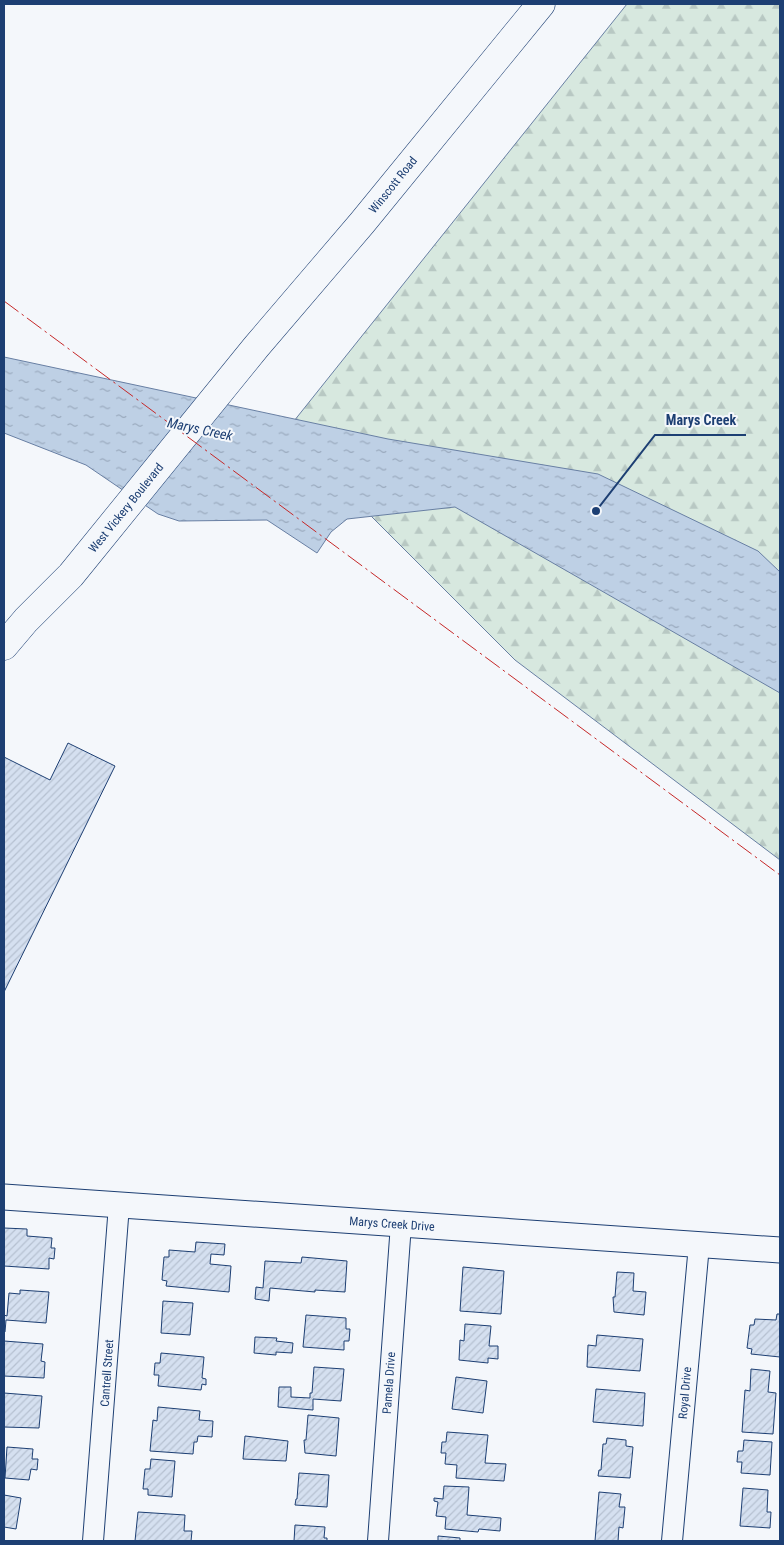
<svg xmlns="http://www.w3.org/2000/svg" width="784" height="1545" font-family="'Roboto Condensed',sans-serif">
<style>
.forest{fill:url(#forest-firs);stroke:#687fa3}
.water{fill:url(#water-ripples);stroke:#687fa3}
.building{fill:url(#building-hatch);stroke:#1d3f73}
.lines{fill:none;stroke-linecap:round;stroke-linejoin:round}
.minor-casing{stroke:#1d3f73;stroke-width:22}
.tertiary-casing{stroke:#1d3f73;stroke-width:27}
.secondary-casing{stroke:#1d3f73;stroke-width:29}
.minor{stroke:#f4f7fb;stroke-width:20}
.tertiary{stroke:#f4f7fb;stroke-width:25}
.secondary{stroke:#f4f7fb;stroke-width:28}
.power{stroke:#c62828;stroke-width:1;stroke-dasharray:18 4 2.5 4;stroke-linecap:butt}
.labels{text-anchor:middle;dominant-baseline:central;stroke-width:4;stroke-linejoin:round;paint-order:stroke}
.street-label{font-size:12px;fill:#1d3f73;stroke:#f4f7fb}
.water-label{font-size:14px;font-style:italic;fill:#1d3f73;stroke:#f4f7fb}
.leader{fill:none;stroke:#1d3f73;stroke-width:2}
.callout-dot{fill:#1d3f73;stroke:#f4f7fb;stroke-width:2}
.callout-label{font-size:14px;text-anchor:middle;font-weight:bold;fill:#1d3f73;stroke:#f4f7fb;stroke-width:4;stroke-linejoin:round;paint-order:stroke}
</style>
<defs>
<pattern id="forest-firs" width="22" height="20" patternUnits="userSpaceOnUse" patternTransform="scale(1.25)"><rect width="22" height="20" fill="#d7e8df"/><path d="M5 1l3.5 6h-7zM16 11l3.5 6h-7z" fill="#b8c8c3"/></pattern>
<pattern id="water-ripples" width="26" height="14" patternUnits="userSpaceOnUse" patternTransform="scale(1.25)"><rect width="26" height="14" fill="#bed0e5"/><path d="M2 4q2-2 4 0t4 0M15 11q2-2 4 0t4 0" fill="none" stroke="#9aaabe"/></pattern>
<pattern id="building-hatch" width="6" height="6" patternUnits="userSpaceOnUse" patternTransform="scale(1.25)"><rect width="6" height="6" fill="#d5e0f0"/><path d="M-1 1l2-2M0 6l6-6M5 7l2-2" fill="none" stroke="#b6c1d1"/></pattern>
</defs>
<rect width="100%" height="100%" fill="#f4f7fb"/>
<path class="forest" d="M 627,4 L 780,4 L 780,860 L 515,660 L 286,431 Z"/>
<path class="water" d="M 4,357 L 388,439 L 598,474 L 758,551 L 780,572 L 780,693 L 455,507 L 347,519 L 331,532 L 317,553 L 267,520 L 179,521 L 158,514 L 86,465 L 4,433 Z"/>
<g class="building">
<path d="M 68,743 L 115,766 L 4,992 L 4,757 L 50,780 Z"/>
<path d="M 4,1228 L 27,1229 L 27,1236 L 52,1238 L 51,1248 L 55,1248 L 54,1259 L 49,1258 L 49,1269 L 4,1266 Z"/>
<path d="M 196,1242 L 225,1244 L 224,1255 L 211,1254 L 210,1264 L 231,1266 L 229,1292 L 166,1286 L 167,1281 L 162,1280 L 164,1257 L 169,1257 L 169,1250 L 195,1252 Z"/>
<path d="M 302,1257 L 347,1261 L 345,1292 L 315,1290 L 315,1292 L 270,1288 L 269,1301 L 255,1299 L 256,1287 L 263,1288 L 265,1261 L 301,1263 Z"/>
<path d="M 463,1267 L 504,1271 L 501,1314 L 460,1311 Z"/>
<path d="M 617,1272 L 634,1273 L 633,1291 L 646,1292 L 644,1315 L 614,1312 L 613,1297 L 615,1297 Z"/>
<path d="M 20,1290 L 49,1292 L 46,1323 L 6,1320 L 5,1332 L 4,1331 L 4,1315 L 7,1316 L 9,1293 L 20,1294 Z"/>
<path d="M 163,1301 L 193,1303 L 190,1335 L 161,1333 Z"/>
<path d="M 777,1314 L 780,1314 L 780,1357 L 751,1354 L 752,1349 L 747,1348 L 750,1325 L 754,1325 L 755,1319 L 776,1320 Z"/>
<path d="M 306,1315 L 346,1318 L 346,1329 L 350,1329 L 349,1341 L 344,1341 L 344,1350 L 303,1347 Z"/>
<path d="M 465,1324 L 491,1326 L 489,1346 L 498,1346 L 498,1359 L 488,1358 L 488,1363 L 459,1360 L 460,1340 L 464,1341 Z"/>
<path d="M 597,1335 L 643,1339 L 640,1371 L 587,1367 L 588,1345 L 596,1346 Z"/>
<path d="M 255,1337 L 277,1338 L 276,1341 L 293,1343 L 292,1353 L 276,1352 L 276,1355 L 254,1353 Z"/>
<path d="M 4,1341 L 43,1344 L 41,1361 L 45,1362 L 44,1378 L 4,1376 Z"/>
<path d="M 161,1353 L 204,1357 L 202,1378 L 206,1379 L 206,1385 L 202,1384 L 201,1390 L 158,1386 L 159,1375 L 154,1375 L 155,1363 L 160,1363 Z"/>
<path d="M 314,1367 L 344,1369 L 341,1401 L 313,1399 L 313,1410 L 278,1407 L 279,1387 L 291,1387 L 291,1397 L 310,1398 L 310,1393 L 312,1393 Z"/>
<path d="M 751,1369 L 770,1371 L 768,1392 L 776,1393 L 773,1434 L 742,1432 L 745,1390 L 750,1391 Z"/>
<path d="M 456,1377 L 487,1381 L 483,1413 L 452,1409 Z"/>
<path d="M 596,1389 L 645,1393 L 643,1426 L 593,1422 Z"/>
<path d="M 4,1393 L 42,1396 L 39,1428 L 4,1427 Z"/>
<path d="M 158,1407 L 200,1411 L 199,1420 L 213,1421 L 212,1437 L 198,1436 L 197,1442 L 194,1442 L 193,1454 L 150,1451 L 153,1420 L 157,1421 Z"/>
<path d="M 308,1415 L 339,1418 L 336,1456 L 305,1453 L 304,1440 L 306,1440 Z"/>
<path d="M 447,1432 L 488,1435 L 485,1463 L 506,1464 L 504,1481 L 456,1478 L 457,1465 L 445,1464 L 446,1453 L 441,1453 L 442,1442 L 446,1442 Z"/>
<path d="M 245,1436 L 288,1441 L 286,1461 L 243,1459 Z"/>
<path d="M 607,1438 L 626,1440 L 626,1446 L 633,1447 L 630,1478 L 598,1476 L 599,1470 L 601,1470 L 603,1444 L 606,1444 Z"/>
<path d="M 744,1440 L 772,1442 L 770,1475 L 741,1473 L 742,1462 L 737,1462 L 738,1451 L 743,1451 Z"/>
<path d="M 7,1447 L 33,1449 L 32,1459 L 38,1459 L 37,1470 L 31,1469 L 29,1480 L 5,1478 Z"/>
<path d="M 151,1459 L 175,1461 L 172,1497 L 148,1495 L 148,1489 L 143,1489 L 145,1469 L 150,1469 Z"/>
<path d="M 299,1473 L 329,1475 L 327,1507 L 295,1505 L 296,1499 L 297,1499 Z"/>
<path d="M 444,1486 L 469,1487 L 467,1515 L 501,1518 L 500,1531 L 479,1529 L 478,1532 L 445,1529 L 446,1517 L 436,1516 L 438,1502 L 434,1501 L 434,1498 L 443,1499 Z"/>
<path d="M 743,1488 L 768,1490 L 767,1512 L 771,1512 L 770,1528 L 740,1526 Z"/>
<path d="M 599,1492 L 621,1494 L 619,1507 L 625,1507 L 623,1528 L 619,1527 L 618,1541 L 595,1541 Z"/>
<path d="M 4,1495 L 21,1498 L 16,1529 L 4,1527 Z"/>
<path d="M 138,1512 L 185,1515 L 184,1531 L 192,1531 L 191,1541 L 135,1541 Z"/>
<path d="M 295,1525 L 325,1527 L 324,1538 L 327,1538 L 327,1541 L 294,1541 Z"/>
<path d="M 438,1536 L 460,1538 L 460,1541 L 438,1541 Z"/>
</g>
<g class="lines">
<defs>
<g id="minor">
<path d="M 93,1541 L 119,1205"/>
<path d="M 378,1541 L 401,1224"/>
<path d="M 672,1541 L 699,1245"/>
</g>
<path id="tertiary" d="M 4,1197 L 780,1250"/>
<path id="secondary" d="M 4,646 L 26,620 L 71,575 L 256,347 L 362,223 L 541,4"/>
</defs>
<use href="#minor" class="minor-casing"/>
<use href="#tertiary" class="tertiary-casing"/>
<use href="#secondary" class="secondary-casing"/>
<use href="#minor" class="minor"/>
<use href="#tertiary" class="tertiary"/>
<use href="#secondary" class="secondary"/>
<path class="power" d="M 4,301 L 780,875"/>
</g>
<g class="labels">
<g class="street-label">
<text transform="translate(393 185) rotate(-51)">Winscott Road</text>
<text transform="translate(126 508) rotate(-51)">West Vickery Boulevard</text>
<text transform="translate(392 1224) rotate(4)">Marys Creek Drive</text>
<text transform="translate(107 1373) rotate(-86)">Cantrell Street</text>
<text transform="translate(389 1383) rotate(-86)">Pamela Drive</text>
<text transform="translate(685 1393) rotate(-85)">Royal Drive</text>
</g>
<g class="water-label">
<text transform="translate(200 429) rotate(12)">Marys Creek</text>
</g>
</g>
<path class="leader" d="M596 511L655 435H746"/>
<circle class="callout-dot" cx="596" cy="511" r="5"/>
<g class="callout-label">
<text x="701" y="425">Marys Creek</text>
</g>
<rect width="784" height="1545" fill="none" stroke="#1d3f73" stroke-width="10"/>
</svg>
